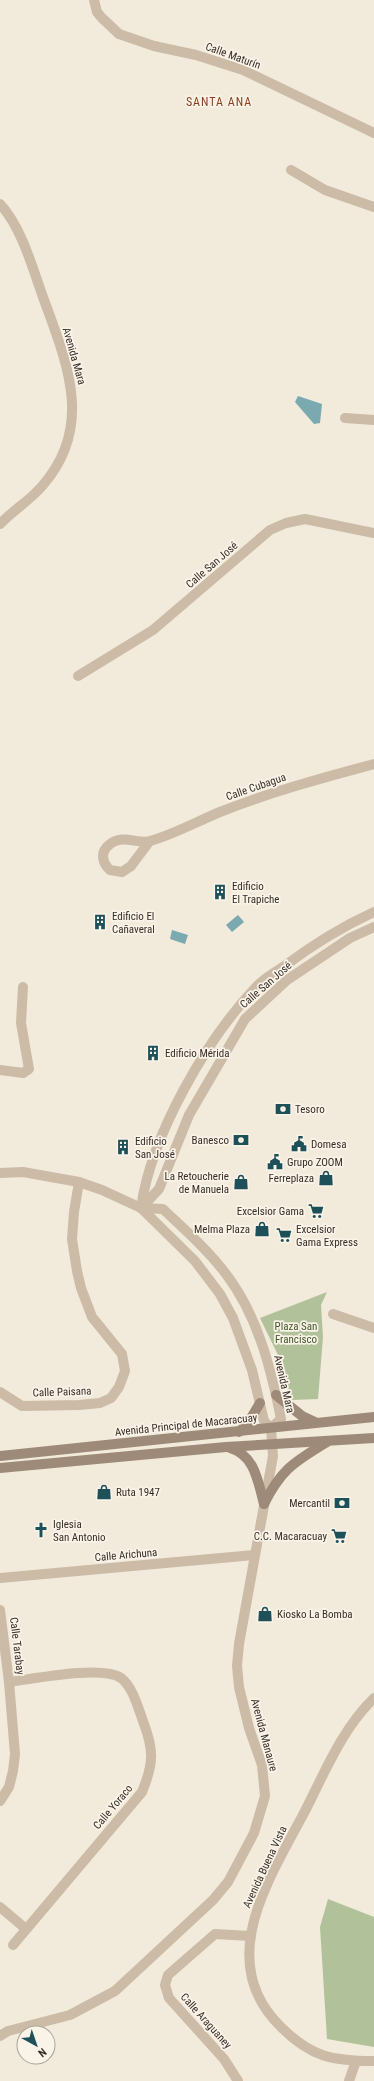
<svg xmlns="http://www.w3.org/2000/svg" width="374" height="2081" font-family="'Roboto Condensed',sans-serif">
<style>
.green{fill:#b1c29b}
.water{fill:#7aa9b0}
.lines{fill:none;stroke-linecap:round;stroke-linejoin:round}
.street{stroke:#cbbba7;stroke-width:10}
.secondary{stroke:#9e8a78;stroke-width:10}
.labels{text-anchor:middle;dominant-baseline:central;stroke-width:3.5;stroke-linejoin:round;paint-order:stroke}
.street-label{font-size:11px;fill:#372e28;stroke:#faf3e8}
.poi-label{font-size:11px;fill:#372e28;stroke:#faf3e8;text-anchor:start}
.park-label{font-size:11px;fill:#42562b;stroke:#faf3e8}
.neighbourhood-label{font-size:12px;letter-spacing:1px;fill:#874220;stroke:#faf3e8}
</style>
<rect width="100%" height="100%" fill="#f2eadb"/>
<g class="green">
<path d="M 327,1292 L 321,1305 L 323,1337 L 318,1399 L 292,1400 L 279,1357 L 260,1318 Z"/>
<path d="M 328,1899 L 374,1917 L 374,2047 L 327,2039 L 320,1927 Z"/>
</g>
<g class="water">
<path d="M 298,396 L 322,404 L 320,423 L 314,424 L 295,402 Z"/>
<path d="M 238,915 L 244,922 L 232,932 L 226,925 Z"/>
<path d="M 172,930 L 188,935 L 185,944 L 170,939 Z"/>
</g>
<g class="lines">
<g class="street">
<path d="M 94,0 L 97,12 L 102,18 L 119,34 L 154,46 L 196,55 L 243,70 L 374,133"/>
<path d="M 291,170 L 325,190 L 374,207"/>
<path d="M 0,204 C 22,228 32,267 43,297 C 66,361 95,425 43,485 C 31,500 13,510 0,524"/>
<path d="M 345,418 L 374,420"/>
<path d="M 78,676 L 153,630 L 270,530 L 286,523 L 305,519 L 374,533"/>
<path d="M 149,842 L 131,866 L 122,872 L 110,870 C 102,863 100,852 109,845 C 123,833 137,845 150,841 C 173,835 198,821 220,812 C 270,792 322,778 374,764"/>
<path d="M 0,1070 L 23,1073 L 29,1069 L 21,1023 L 23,987"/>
<path d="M 0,1173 L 23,1172 L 79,1182 L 102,1190 L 141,1208 L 195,1261 L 220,1294 L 233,1318 L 252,1370 L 264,1421 L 271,1428"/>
<path d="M 141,1208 C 151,1135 207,1038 258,985 C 265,978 275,972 283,967 C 311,946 341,927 374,912"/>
<path d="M 141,1208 L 159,1189 L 189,1115 L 245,1019 L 287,980 L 350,938 L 374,927"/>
<path d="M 141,1208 L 163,1209 C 185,1230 208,1250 226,1274 C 258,1316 271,1369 281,1419 L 271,1428"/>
<path d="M 333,1314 L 374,1328"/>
<path d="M 0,1392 L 22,1406 L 79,1405 L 100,1403 L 111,1398 L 119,1387 L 125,1371 L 122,1354 L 92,1317 L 81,1288 L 77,1271 L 72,1239 L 74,1212 L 79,1182"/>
<path d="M 0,1578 L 254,1555"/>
<path d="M 0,1610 L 9,1682 L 15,1754 L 13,1771 L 9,1787 L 0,1801"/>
<path d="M 9,1682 C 33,1679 102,1665 121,1678 C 133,1687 138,1708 143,1721 C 154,1750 154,1763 142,1792 L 13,1945"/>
<path d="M 374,1698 C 342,1729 325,1772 305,1811 C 270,1878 213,1961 281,2027 C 311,2057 332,2061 374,2061"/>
<path d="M 0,1907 L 26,1929"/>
<path d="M 0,2036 L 8,2031 L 70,2015 L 115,1991 L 213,1900 L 228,1882 L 254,1833 L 265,1796 L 262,1765 L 249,1728 L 239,1687 L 237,1666 L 239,1644 L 273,1456 L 271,1428"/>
<path d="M 238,2081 L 224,2059 L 169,1998 L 165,1985 L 168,1975 L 215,1934 L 250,1936"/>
<path d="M 349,2081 L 356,2061"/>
</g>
<g class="secondary">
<path d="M 276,1395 L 302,1416 L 315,1422"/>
<path d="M 239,1432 L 248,1423 L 260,1403"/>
<path d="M 230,1448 C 255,1455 258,1482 264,1504"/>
<path d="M 0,1456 L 374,1417"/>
<path d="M 0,1468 L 226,1447 L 374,1438"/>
<path d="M 264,1504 C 282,1468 295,1462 327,1442"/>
</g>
</g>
<defs>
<symbol id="building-bare" viewBox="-9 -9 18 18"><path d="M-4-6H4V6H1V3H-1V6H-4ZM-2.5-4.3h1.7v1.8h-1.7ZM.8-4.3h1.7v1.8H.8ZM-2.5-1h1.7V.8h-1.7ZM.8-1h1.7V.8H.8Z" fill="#1d5059" stroke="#faf3e8" stroke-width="2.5" paint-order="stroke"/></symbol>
<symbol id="bank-bare" viewBox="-9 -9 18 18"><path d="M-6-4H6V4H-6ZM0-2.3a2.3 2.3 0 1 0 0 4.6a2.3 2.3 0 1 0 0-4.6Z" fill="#1d5059" stroke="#faf3e8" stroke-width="2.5" paint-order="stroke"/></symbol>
<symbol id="civic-bare" viewBox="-9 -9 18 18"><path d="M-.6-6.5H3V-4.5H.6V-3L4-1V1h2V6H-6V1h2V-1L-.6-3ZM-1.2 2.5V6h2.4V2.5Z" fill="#1d5059" stroke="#faf3e8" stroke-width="2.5" paint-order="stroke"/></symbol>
<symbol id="shop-bare" viewBox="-9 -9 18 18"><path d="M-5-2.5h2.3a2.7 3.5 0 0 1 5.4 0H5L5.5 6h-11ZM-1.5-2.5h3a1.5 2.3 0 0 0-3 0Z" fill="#1d5059" stroke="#faf3e8" stroke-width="2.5" paint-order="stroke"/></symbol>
<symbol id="supermarket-bare" viewBox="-9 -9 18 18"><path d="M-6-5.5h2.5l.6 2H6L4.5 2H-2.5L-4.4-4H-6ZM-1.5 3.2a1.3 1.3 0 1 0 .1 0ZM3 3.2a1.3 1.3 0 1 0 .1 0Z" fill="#1d5059" stroke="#faf3e8" stroke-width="2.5" paint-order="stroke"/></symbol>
<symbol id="church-bare" viewBox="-9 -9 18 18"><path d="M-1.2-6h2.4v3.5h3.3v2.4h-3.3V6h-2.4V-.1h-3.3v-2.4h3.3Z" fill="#1d5059" stroke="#faf3e8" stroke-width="2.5" paint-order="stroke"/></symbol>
</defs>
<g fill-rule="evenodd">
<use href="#building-bare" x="209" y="881" width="22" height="22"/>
<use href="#building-bare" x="89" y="911" width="22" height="22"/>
<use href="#building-bare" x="142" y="1042" width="22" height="22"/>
<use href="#bank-bare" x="272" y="1098" width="22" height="22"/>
<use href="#bank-bare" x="230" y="1129" width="22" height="22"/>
<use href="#civic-bare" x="288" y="1133" width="22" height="22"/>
<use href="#building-bare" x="112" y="1136" width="22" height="22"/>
<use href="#civic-bare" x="264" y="1151" width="22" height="22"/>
<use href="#shop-bare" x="315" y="1167" width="22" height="22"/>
<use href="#shop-bare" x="230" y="1171" width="22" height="22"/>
<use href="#supermarket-bare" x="305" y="1200" width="22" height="22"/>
<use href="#shop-bare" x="251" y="1218" width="22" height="22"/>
<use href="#supermarket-bare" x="273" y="1224" width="22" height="22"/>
<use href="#shop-bare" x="93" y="1481" width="22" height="22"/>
<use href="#bank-bare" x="331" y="1492" width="22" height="22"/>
<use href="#church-bare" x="30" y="1519" width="22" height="22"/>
<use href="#supermarket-bare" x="328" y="1525" width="22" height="22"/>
<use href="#shop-bare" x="254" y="1603" width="22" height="22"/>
</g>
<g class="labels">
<g class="street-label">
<text transform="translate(233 56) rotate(20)">Calle Maturín</text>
<text transform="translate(74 356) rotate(74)">Avenida Mara</text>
<text transform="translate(212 565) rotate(-41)">Calle San José</text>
<text transform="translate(256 787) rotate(-19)">Calle Cubagua</text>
<text transform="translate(266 985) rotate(-41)">Calle San José</text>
<text transform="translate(284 1384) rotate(77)">Avenida Mara</text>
<text transform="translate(62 1392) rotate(-2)">Calle Paisana</text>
<text transform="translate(186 1425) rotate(-6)">Avenida Principal de Macaracuay</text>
<text transform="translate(126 1555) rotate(-5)">Calle Arichuna</text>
<text transform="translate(17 1646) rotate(83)">Calle Tarabay</text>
<text transform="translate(264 1735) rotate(75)">Avenida Manaure</text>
<text transform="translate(113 1807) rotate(-50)">Calle Yoraco</text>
<text transform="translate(265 1867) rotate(-65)">Avenida Buena Vista</text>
<text transform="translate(206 2021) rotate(48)">Calle Araguaney</text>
</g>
<g class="poi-label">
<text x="232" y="886">Edificio<tspan x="232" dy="13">El Trapiche</tspan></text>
<text x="112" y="916">Edificio El<tspan x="112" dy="13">Cañaveral</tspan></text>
<text x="165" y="1053">Edificio Mérida</text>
<text x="295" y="1109">Tesoro</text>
<text x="229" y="1140" text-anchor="end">Banesco</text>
<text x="135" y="1141">Edificio<tspan x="135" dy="13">San José</tspan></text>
<text x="311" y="1144">Domesa</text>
<text x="287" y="1162">Grupo ZOOM</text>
<text x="229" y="1176" text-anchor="end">La Retoucherie<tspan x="229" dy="13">de Manuela</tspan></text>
<text x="314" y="1178" text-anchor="end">Ferreplaza</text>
<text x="304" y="1211" text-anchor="end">Excelsior Gama</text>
<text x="250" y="1229" text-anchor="end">Melma Plaza</text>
<text x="296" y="1229">Excelsior<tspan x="296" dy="13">Gama Express</tspan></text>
<text x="116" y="1492">Ruta 1947</text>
<text x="330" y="1503" text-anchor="end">Mercantil</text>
<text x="53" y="1524">Iglesia<tspan x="53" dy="13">San Antonio</tspan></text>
<text x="327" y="1536" text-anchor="end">C.C. Macaracuay</text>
<text x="277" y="1614">Kiosko La Bomba</text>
</g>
<g class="park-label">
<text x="296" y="1326">Plaza San<tspan x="296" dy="13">Francisco</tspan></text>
</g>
<g class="neighbourhood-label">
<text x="219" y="102">SANTA ANA</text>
</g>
</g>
<g transform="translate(36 2045) rotate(140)"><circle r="19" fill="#faf3e8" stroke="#aca49b"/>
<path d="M0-3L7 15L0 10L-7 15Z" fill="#1d5059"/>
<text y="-6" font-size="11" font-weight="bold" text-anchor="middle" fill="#372e28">N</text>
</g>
</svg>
